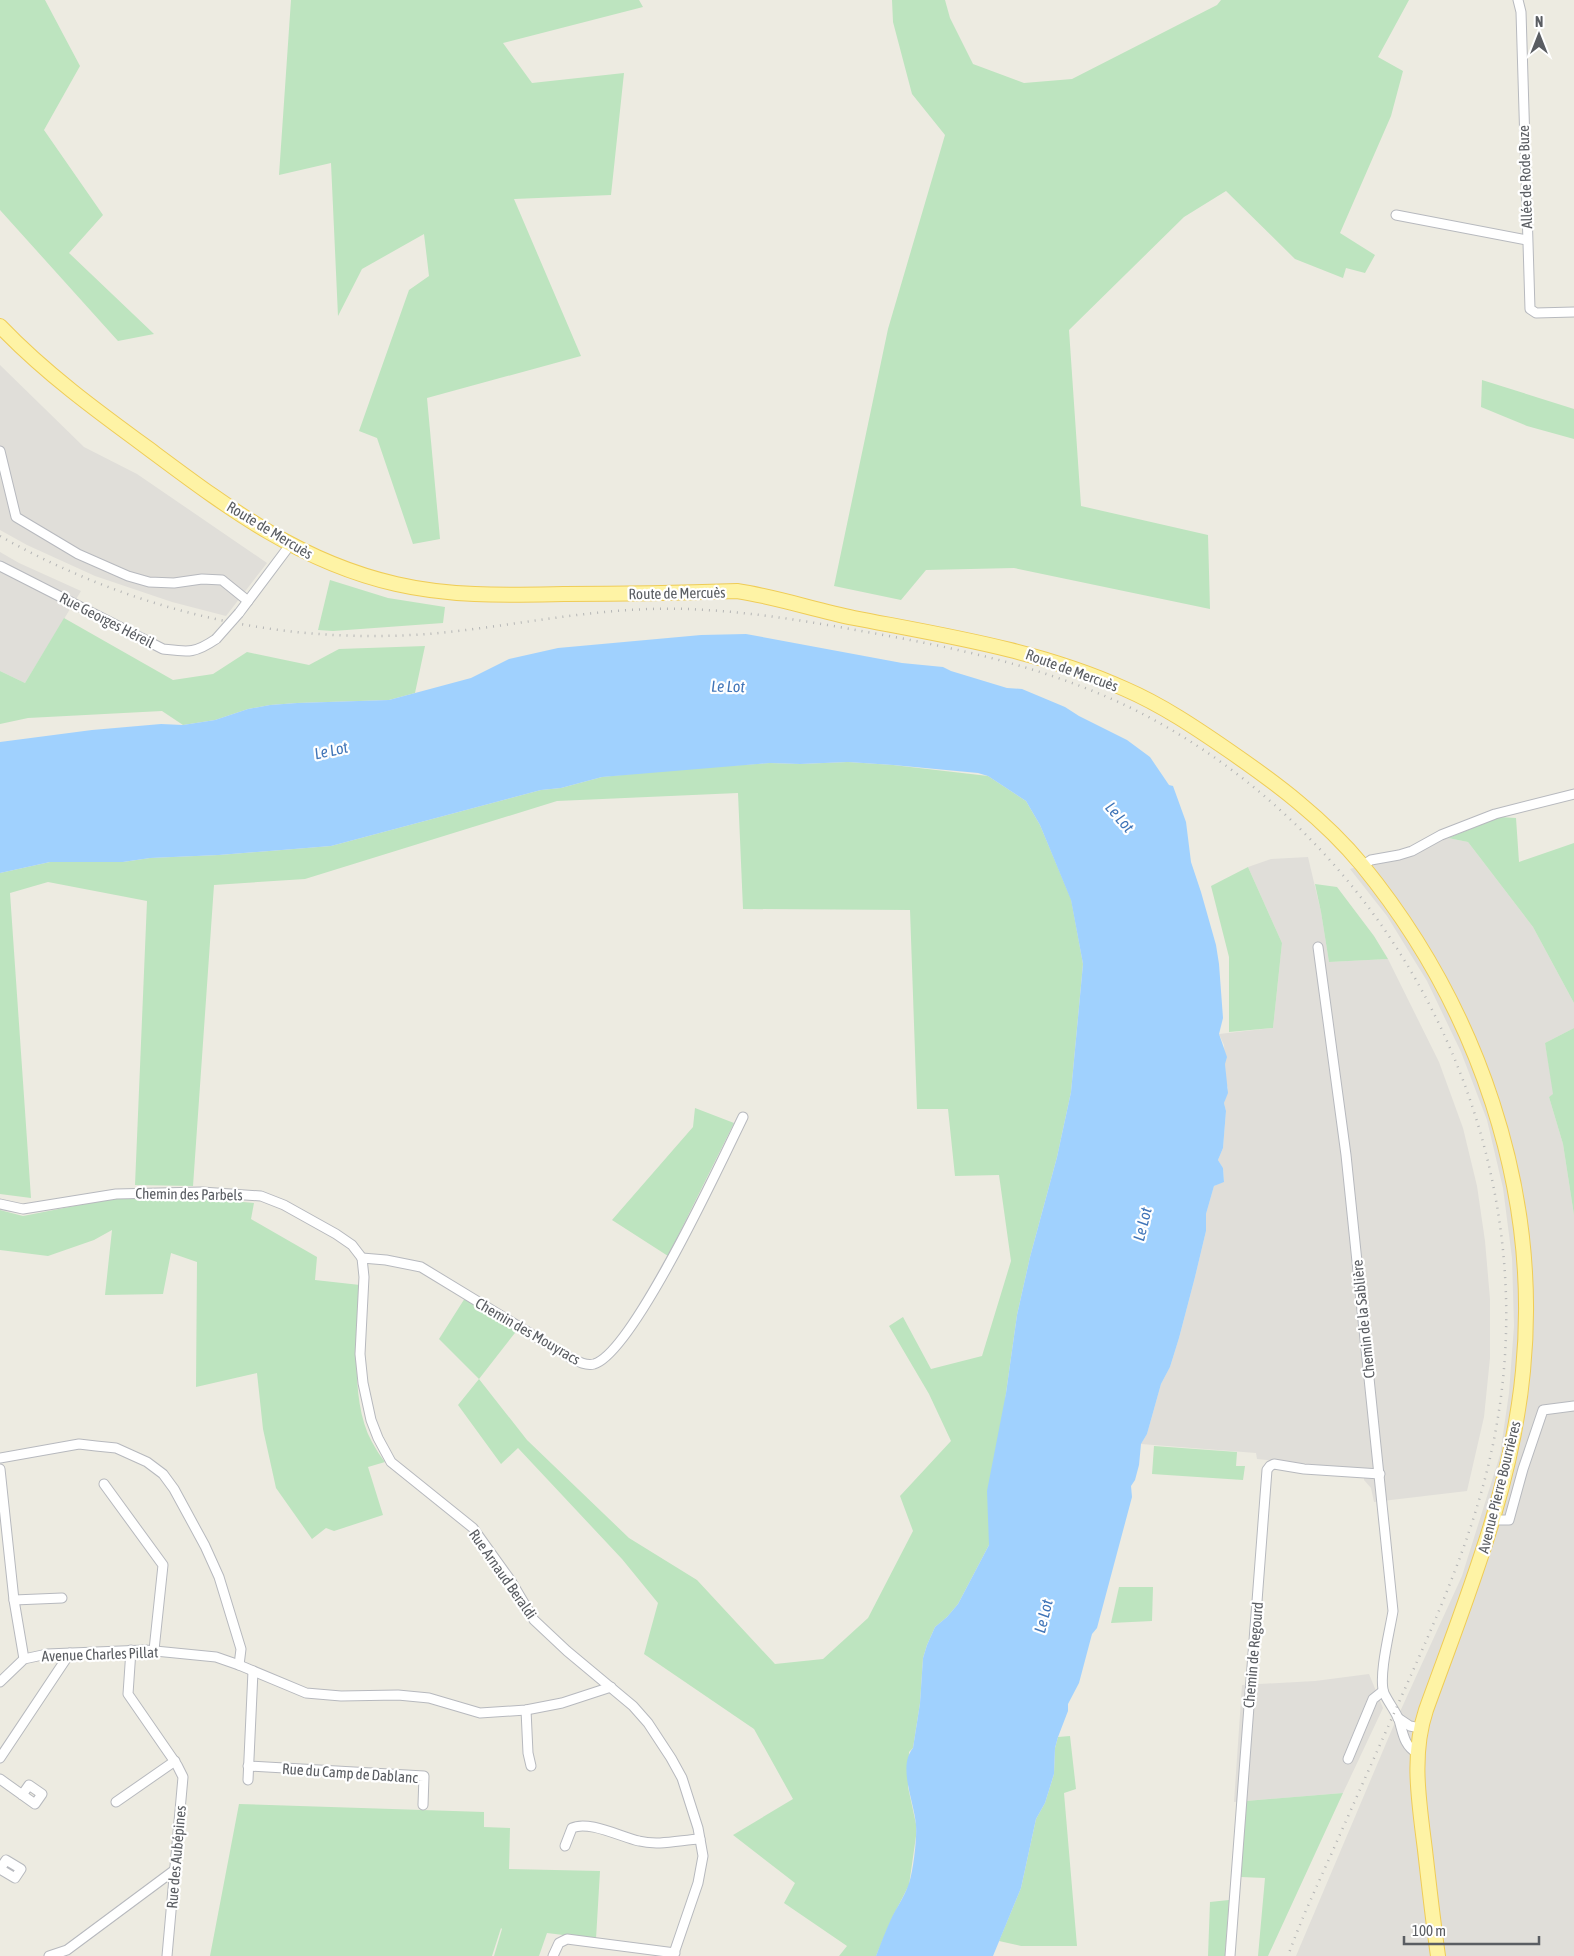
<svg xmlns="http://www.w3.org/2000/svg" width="1574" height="1956" font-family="'Asap Condensed',sans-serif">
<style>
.industrial{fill:#e0ded9}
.green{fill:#bde4bf}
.water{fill:#a0d1fe}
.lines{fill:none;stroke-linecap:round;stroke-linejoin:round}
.minor-casing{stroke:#b7b9be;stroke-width:11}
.primary-casing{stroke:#efcc57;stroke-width:16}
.minor{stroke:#fff;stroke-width:9}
.primary{stroke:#fef3a5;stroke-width:14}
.rail{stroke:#b4b5b5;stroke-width:2.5;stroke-dasharray:1 6;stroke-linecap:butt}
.minor-bridge-casing{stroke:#b7b9be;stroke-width:11;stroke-linecap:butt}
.minor-bridge{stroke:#fff;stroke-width:9}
.labels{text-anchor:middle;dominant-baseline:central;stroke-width:4.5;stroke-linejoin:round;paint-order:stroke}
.street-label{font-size:15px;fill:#5a5d62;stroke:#fff}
.water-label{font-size:16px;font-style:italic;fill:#4075b8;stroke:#fff}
</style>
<rect width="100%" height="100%" fill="#edebe1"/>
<g class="industrial">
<path d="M 0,365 L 84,447 L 137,474 L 267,563 L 226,616 L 172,602 L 95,576 L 27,545 L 0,530 Z"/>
<path d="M 0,552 L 19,563 L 81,591 L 25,683 L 0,671 Z"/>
<path d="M 1448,838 L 1468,842 L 1533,927 L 1574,1003 L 1574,1028 L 1545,1043 L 1554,1094 L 1549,1097 L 1563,1144 L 1574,1215 L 1574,1956 L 1296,1956 L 1393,1727 L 1462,1576 L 1500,1455 L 1509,1393 L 1514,1326 L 1512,1258 L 1503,1188 L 1487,1120 L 1461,1052 L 1427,981 L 1387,916 L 1350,869 Z"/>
<path d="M 1308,857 L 1321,912 L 1329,962 L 1388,959 L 1439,1062 L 1463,1128 L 1477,1186 L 1485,1241 L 1490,1299 L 1490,1358 L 1484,1417 L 1467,1491 L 1374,1502 L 1371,1488 L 1364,1480 L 1364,1469 L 1257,1459 L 1256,1453 L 1141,1444 L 1147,1434 L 1161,1384 L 1170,1367 L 1179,1338 L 1195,1277 L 1206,1231 L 1206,1214 L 1214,1186 L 1224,1181 L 1223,1168 L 1218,1160 L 1223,1148 L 1226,1111 L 1224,1103 L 1228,1088 L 1226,1083 L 1224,1045 L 1219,1034 L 1273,1028 L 1282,943 L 1248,867 L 1271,859 Z"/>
<path d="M 1369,1674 L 1383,1708 L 1343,1793 L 1234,1802 L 1242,1685 L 1315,1681 Z"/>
</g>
<g class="green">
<path d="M 0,0 L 45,0 L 80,66 L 44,130 L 103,215 L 69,253 L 154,334 L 118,341 L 0,210 Z"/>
<path d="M 291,0 L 639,0 L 643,7 L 503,43 L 532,83 L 624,73 L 611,195 L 514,199 L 581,356 L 427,398 L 440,539 L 413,544 L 377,438 L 359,431 L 409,290 L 429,276 L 424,234 L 362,269 L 338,316 L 331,163 L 279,175 Z"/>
<path d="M 892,0 L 945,0 L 950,18 L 973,64 L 1024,83 L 1072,79 L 1217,5 L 1221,0 L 1409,0 L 1378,57 L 1403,71 L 1391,116 L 1340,233 L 1375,255 L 1365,273 L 1346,268 L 1343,278 L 1295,259 L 1226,191 L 1184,217 L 1069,330 L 1081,506 L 1208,535 L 1210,609 L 1014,568 L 926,570 L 901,600 L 834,586 L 888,329 L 945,135 L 912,94 L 893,22 Z"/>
<path d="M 1482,380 L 1574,409 L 1574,439 L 1527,426 L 1481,407 Z"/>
<path d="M 330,580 L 388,598 L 445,607 L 443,623 L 333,631 L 318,630 Z"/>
<path d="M 64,618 L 173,680 L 213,674 L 247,652 L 309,665 L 339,649 L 425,646 L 415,693 L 389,700 L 297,703 L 270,705 L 248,709 L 215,720 L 183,725 L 162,711 L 28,718 L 0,724 L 0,671 L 25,683 Z"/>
<path d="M 848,762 L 893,765 L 988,776 L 1026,801 L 1040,825 L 1071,899 L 1083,964 L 1071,1092 L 1057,1157 L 1030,1257 L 1017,1315 L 1006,1393 L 989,1545 L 958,1604 L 947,1617 L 935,1627 L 927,1645 L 923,1658 L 920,1703 L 913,1748 L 909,1752 L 908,1787 L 916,1824 L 916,1836 L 909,1885 L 892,1918 L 876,1956 L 839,1956 L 847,1946 L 784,1903 L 795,1883 L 733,1835 L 793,1799 L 754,1729 L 644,1654 L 658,1603 L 622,1559 L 518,1448 L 501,1464 L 458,1405 L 479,1379 L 439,1339 L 465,1298 L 518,1329 L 479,1379 L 527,1440 L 629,1538 L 697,1580 L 775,1664 L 823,1659 L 868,1618 L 913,1531 L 900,1496 L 951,1441 L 929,1394 L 889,1326 L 903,1317 L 931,1369 L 982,1356 L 1011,1261 L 999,1175 L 955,1176 L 948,1109 L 917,1109 L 910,910 L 743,909 L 738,793 L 557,801 L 305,879 L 214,885 L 193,1186 L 135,1185 L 147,901 L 48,882 L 10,893 L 31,1198 L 0,1194 L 0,873 L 50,862 L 123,862 L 150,858 L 219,855 L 331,846 L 541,790 L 561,788 L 602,777 L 679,769 L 770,763 L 800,764 Z"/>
<path d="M 1500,817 L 1516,818 L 1519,862 L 1574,843 L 1574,1003 L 1533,927 L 1468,842 L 1448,838 Z"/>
<path d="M 1248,867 L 1282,943 L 1273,1028 L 1229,1032 L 1229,957 L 1211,886 Z"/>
<path d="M 1315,884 L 1337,887 L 1374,936 L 1388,959 L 1329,962 L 1321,912 Z"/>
<path d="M 1574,1028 L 1574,1215 L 1563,1144 L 1549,1097 L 1553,1094 L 1545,1043 Z"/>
<path d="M 695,1108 L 734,1123 L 668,1256 L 612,1220 L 693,1127 Z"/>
<path d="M 115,1198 L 199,1198 L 254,1203 L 251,1219 L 317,1257 L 315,1280 L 360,1285 C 358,1331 349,1400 372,1442 C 376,1449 380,1456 385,1462 L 368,1467 L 383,1515 L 334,1531 L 326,1528 L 312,1539 L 276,1488 L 263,1429 L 257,1373 L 196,1387 L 197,1262 L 171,1253 L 163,1294 L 105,1295 L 112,1230 L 94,1240 L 48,1256 L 0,1250 L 0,1210 L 23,1216 Z"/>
<path d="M 1154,1446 L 1237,1452 L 1236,1466 L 1245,1466 L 1243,1480 L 1152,1474 Z"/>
<path d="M 1119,1587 L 1153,1587 L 1152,1621 L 1111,1623 Z"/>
<path d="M 1070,1736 L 1076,1789 L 1064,1793 L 1077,1946 L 1021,1946 L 999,1941 L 1021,1888 L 1036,1819 L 1045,1803 L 1054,1774 L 1055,1748 L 1058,1737 Z"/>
<path d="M 1343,1793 L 1268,1956 L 1258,1956 L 1265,1878 L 1241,1877 L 1246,1801 Z"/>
<path d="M 239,1804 L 484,1812 L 484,1827 L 510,1828 L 509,1869 L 600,1871 L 596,1939 L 547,1933 L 539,1956 L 494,1956 L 502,1929 L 501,1928 L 492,1956 L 210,1956 Z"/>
<path d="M 1229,1900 L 1225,1956 L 1208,1956 L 1210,1902 Z"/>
</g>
<path class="water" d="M 746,634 L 902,663 L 943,667 L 951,671 L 1007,688 L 1022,689 L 1065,707 L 1079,716 L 1127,740 L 1150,757 L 1169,785 L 1173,786 L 1186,822 L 1191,862 L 1201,892 L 1216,945 L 1219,964 L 1223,1018 L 1219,1034 L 1227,1057 L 1225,1064 L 1228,1093 L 1224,1103 L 1226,1111 L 1223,1148 L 1218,1160 L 1223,1168 L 1224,1182 L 1214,1186 L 1206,1214 L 1206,1231 L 1195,1277 L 1179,1338 L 1170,1367 L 1161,1384 L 1147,1434 L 1141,1444 L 1139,1465 L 1135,1480 L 1131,1486 L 1132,1497 L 1097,1628 L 1092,1634 L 1079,1683 L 1068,1704 L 1068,1711 L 1058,1737 L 1055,1748 L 1054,1774 L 1045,1803 L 1036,1819 L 1021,1888 L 993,1956 L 876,1956 C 881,1943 886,1930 892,1917 C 897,1907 904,1897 908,1886 C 913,1875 917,1839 916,1826 C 915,1803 897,1767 913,1748 L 920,1703 L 923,1658 L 927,1645 L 935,1627 L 947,1617 L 958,1604 L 989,1545 L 987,1491 L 1006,1393 L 1017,1315 L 1030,1257 L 1057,1157 L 1071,1092 L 1083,964 L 1071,900 L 1040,825 L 1026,801 L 988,776 L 978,773 L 893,765 L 848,762 L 800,764 L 770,763 L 602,777 L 561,788 L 541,790 L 331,846 L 219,855 L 150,858 L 123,862 L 50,862 L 0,873 L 0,742 L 92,730 L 161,724 L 183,725 L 215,720 L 248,709 L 270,705 L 297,703 L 389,700 L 471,678 L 509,659 L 558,648 L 701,635 Z"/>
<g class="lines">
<defs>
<g id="minor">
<path d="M 1518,0 L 1521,12 L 1530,309 L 1536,313 L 1574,312"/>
<path d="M 1396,215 L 1527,240"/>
<path d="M 0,451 L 16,517 L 78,554 L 128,576 L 149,582 L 174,583 L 202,579 L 222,580 L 248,601"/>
<path d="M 0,566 L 163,649 C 188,652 194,654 216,639"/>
<path d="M 239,613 L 290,545"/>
<path d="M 1362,866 L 1371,860 L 1399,855 L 1412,851 L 1441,835 L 1495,814 L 1574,794"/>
<path d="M 1318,947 L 1346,1155 L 1393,1611 C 1390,1630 1378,1677 1384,1693 C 1388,1702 1395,1710 1399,1720 C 1403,1733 1404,1746 1417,1753"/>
<path d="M 0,1204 L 23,1209 L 116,1194 L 202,1192 L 261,1196 L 284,1205 L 336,1234 L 352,1245 L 362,1258"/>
<path d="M 362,1258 L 364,1277 L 360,1354 L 363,1383 L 371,1420 L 378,1438 L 391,1462 L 473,1528 L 511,1581 L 534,1620 L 567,1651 L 633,1706 L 648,1723 L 671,1758 L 682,1778 L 698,1828 L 703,1856 L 698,1883 L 673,1956"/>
<path d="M 362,1258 L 386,1260 L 421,1267 L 569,1357 C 577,1361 585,1366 594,1364 C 633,1353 722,1160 743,1117"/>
<path d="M 0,1458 L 79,1444 L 96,1446 L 116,1448 L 147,1462 L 163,1474 L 174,1489 L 205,1546 L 219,1577 L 241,1649 L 239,1665"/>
<path d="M 0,1469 L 14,1600 L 24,1659"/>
<path d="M 104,1484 L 163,1565 L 154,1650"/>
<path d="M 1493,1520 L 1509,1520 L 1523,1469 L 1543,1410 L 1574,1406"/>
<path d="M 14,1600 L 62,1598"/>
<path d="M 131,1650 L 128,1694 L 177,1765 L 183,1777 L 167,1956"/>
<path d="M 0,1682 L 24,1659 L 47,1654 L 145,1650 L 216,1657 L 239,1665 L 306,1693 L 341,1696 L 398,1695 L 429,1698 L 480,1713 L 526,1710 L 562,1703 L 611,1687"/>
<path d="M 526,1710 L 528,1753 L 531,1766"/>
<path d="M 1398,1718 L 1410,1726 L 1420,1728"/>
<path d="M 0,1758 L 70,1653"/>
<path d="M 1348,1759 L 1373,1699 L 1383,1691"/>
<path d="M 248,1766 L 424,1776 L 423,1805"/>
<path d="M 0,1779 L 35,1804 L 42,1794 L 29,1785 L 22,1795"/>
<path d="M 248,1780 L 253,1671"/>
<path d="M 116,1802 L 175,1761"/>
<path d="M 565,1846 L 572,1828 C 588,1820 621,1837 639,1841 C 658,1846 681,1840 700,1839"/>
<path d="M 6,1860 L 21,1869 L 15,1878 L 0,1869 Z"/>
<path d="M 49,1956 L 67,1950 L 176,1869"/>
<path d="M 553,1956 L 559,1943 L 567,1939 L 675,1953"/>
<path d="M 1230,1956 L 1267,1470 L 1270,1466 L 1274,1464 L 1304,1469 L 1380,1474"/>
</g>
<path id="primary" d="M 0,326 C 45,373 97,411 149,449 C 227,507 299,562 396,584 C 452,597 508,595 564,594 C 622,594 680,593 737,591 C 777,597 815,610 854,618 C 947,636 1039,650 1125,689 C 1162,705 1196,728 1228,750 C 1276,783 1324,819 1362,865 C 1477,1006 1541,1189 1523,1371 C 1512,1489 1466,1599 1426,1710 C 1411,1755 1419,1802 1425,1850 C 1429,1885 1433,1921 1438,1956"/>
</defs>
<use href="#minor" class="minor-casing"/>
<use href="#primary" class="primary-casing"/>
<use href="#minor" class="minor"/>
<use href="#primary" class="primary"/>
<path class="rail" d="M 0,536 C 134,612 286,647 439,633 C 521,625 603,606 686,609 C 746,611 807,621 867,632 C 957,648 1046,667 1129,707 C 1390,835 1547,1135 1497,1423 C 1481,1518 1442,1606 1403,1693 C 1380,1745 1357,1796 1334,1848 C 1318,1884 1301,1919 1288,1956"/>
<defs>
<path id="minor-bridge" d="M 216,639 L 239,613"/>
</defs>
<use href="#minor-bridge" class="minor-bridge-casing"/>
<use href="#minor-bridge" class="minor-bridge"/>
</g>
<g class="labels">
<g class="street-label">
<text transform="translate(1525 177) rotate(-92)">Allée de Rode Buze</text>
<text transform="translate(270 530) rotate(31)">Route de Mercuès</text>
<text transform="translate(677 593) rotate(-1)">Route de Mercuès</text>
<text transform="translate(107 620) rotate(27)">Rue Georges Héreil</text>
<text transform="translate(1072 670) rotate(20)">Route de Mercuès</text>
<text transform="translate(189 1194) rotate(1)">Chemin des Parbels</text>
<text transform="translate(1363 1319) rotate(-96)">Chemin de la Sablière</text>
<text transform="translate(528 1331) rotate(30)">Chemin des Mouyracs</text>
<text transform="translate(1499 1487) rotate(-76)">Avenue Pierre Bourrières</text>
<text transform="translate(503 1574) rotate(55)">Rue Arnaud Beraldi</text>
<text transform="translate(100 1654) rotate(-2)">Avenue Charles Pillat</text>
<text transform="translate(1253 1655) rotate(-85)">Chemin de Regourd</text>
<text transform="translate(350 1773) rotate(4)">Rue du Camp de Dablanc</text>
<text transform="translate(176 1857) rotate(-85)">Rue des Aubépines</text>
</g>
<g class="water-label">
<text transform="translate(728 686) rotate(1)">Le Lot</text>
<text transform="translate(331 750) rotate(-12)">Le Lot</text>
<text transform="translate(1120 817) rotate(49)">Le Lot</text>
<text transform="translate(1142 1224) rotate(-76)">Le Lot</text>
<text transform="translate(1043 1616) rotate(-76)">Le Lot</text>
</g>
</g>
<g transform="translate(1539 35)" stroke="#ffffff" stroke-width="4" paint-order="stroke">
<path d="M0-4L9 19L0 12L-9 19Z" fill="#5a5d62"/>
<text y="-8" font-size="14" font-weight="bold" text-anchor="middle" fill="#5a5d62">N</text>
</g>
<path d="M1404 1936v8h135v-8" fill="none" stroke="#5a5d62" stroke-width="2.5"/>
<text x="1412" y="1936" font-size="15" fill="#5a5d62" stroke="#ffffff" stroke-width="4" paint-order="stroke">100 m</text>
</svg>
